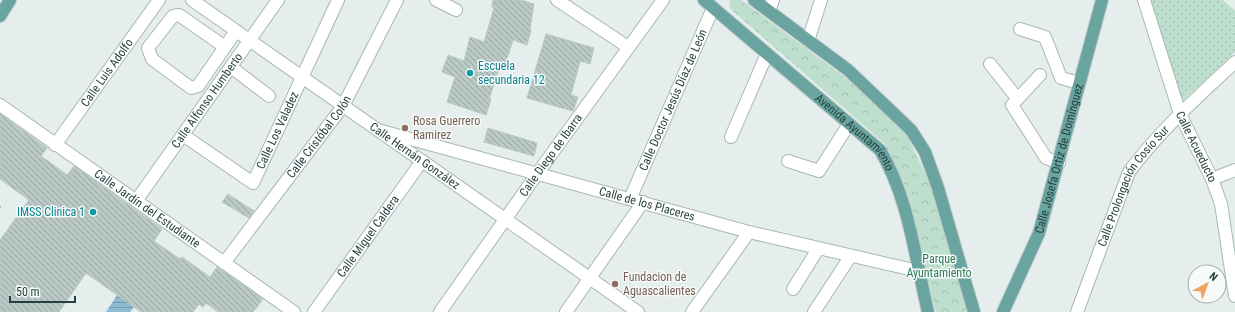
<svg xmlns="http://www.w3.org/2000/svg" width="1235" height="312" font-family="'Roboto Condensed',sans-serif">
<style>
.grass{fill:url(#grass-dots)}
.park{fill:url(#park-crowns)}
.water{fill:url(#water-rules)}
.building{fill:url(#building-back-hatch);stroke:#b7c8c5}
.lines{fill:none;stroke-linecap:round;stroke-linejoin:round}
.minor-casing{stroke:#a7b7b5;stroke-width:14}
.major-casing{stroke:#c2cac9;stroke-width:14}
.path{stroke:#86b2ad;stroke-width:1.5;stroke-dasharray:2 3;stroke-linecap:butt}
.minor{stroke:#fff;stroke-width:12}
.major{stroke:#6aa4a1;stroke-width:12}
.culture-dot{fill:#0f9aa8;stroke:#f6faf9;stroke-width:1.5}
.education-dot{fill:#8d6e63;stroke:#f6faf9;stroke-width:1.5}
.labels{text-anchor:middle;dominant-baseline:central;stroke-width:3;stroke-linejoin:round;paint-order:stroke}
.culture-label{font-size:12px;fill:#0d838f;stroke:#f6faf9;text-anchor:start}
.street-label{font-size:12px;fill:#24413f;stroke:#f6faf9}
.education-label{font-size:12px;fill:#785e54;stroke:#f6faf9;text-anchor:start}
.park-label{font-size:12px;fill:#2e785a;stroke:#f6faf9}
</style>
<defs>
<pattern id="grass-dots" width="8" height="8" patternUnits="userSpaceOnUse"><rect width="8" height="8" fill="#bedfce"/><path d="M2 2h.1M6 6h.1" fill="none" stroke="#a3c1b2" stroke-width="1.8" stroke-linecap="round"/></pattern>
<pattern id="park-crowns" width="20" height="18" patternUnits="userSpaceOnUse"><rect width="20" height="18" fill="#bedfce"/><path d="M2 6a3 3 0 1 1 6 0M12 15a3 3 0 1 1 6 0" fill="none" stroke="#a3c1b2"/></pattern>
<pattern id="water-rules" width="6" height="5" patternUnits="userSpaceOnUse"><rect width="6" height="5" fill="#8ebad3"/><path d="M0 2.5h6" fill="none" stroke="#7499ad"/></pattern>
<pattern id="building-back-hatch" width="6" height="6" patternUnits="userSpaceOnUse"><rect width="6" height="6" fill="#bac9c6"/><path d="M-1 5l2 2M0 0l6 6M5-1l2 2" fill="none" stroke="#97a5a2"/></pattern>
</defs>
<rect width="100%" height="100%" fill="#e5eeec"/>
<path class="grass" d="M 1150,0 L 1223,0 L 1235,11 L 1235,52 L 1182,101 Z"/>
<path class="park" d="M 730,0 L 741,0 L 850,81 L 907,135 L 933,191 L 968,312 L 936,312 L 922,265 L 915,225 L 903,182 L 885,144 L 734,12 L 729,7 Z"/>
<path class="water" d="M 117,295 L 134,307 L 130,312 L 106,312 Z"/>
<g class="building">
<path d="M 493,0 L 521,0 L 534,4 L 530,29 L 531,30 L 527,45 L 513,40 L 505,65 L 501,64 L 489,99 L 491,99 L 486,115 L 447,102 L 455,77 L 442,72 L 448,55 L 464,61 L 470,37 L 484,42 L 494,8 L 492,7 Z"/>
<path d="M 546,34 L 594,48 L 590,64 L 580,61 L 571,95 L 578,97 L 573,111 L 527,98 Z"/>
<path d="M 0,114 L 47,148 L 41,156 L 67,175 L 74,166 L 162,229 L 154,241 L 180,259 L 182,257 L 210,277 L 217,267 L 263,299 L 253,312 L 218,312 L 206,303 L 203,307 L 199,304 L 193,312 L 141,312 L 86,273 L 59,312 L 0,312 L 0,240 L 29,200 L 0,179 Z"/>
<path d="M 488,128 L 537,143 L 534,156 L 484,142 Z"/>
<path d="M 228,194 L 254,211 L 249,218 L 222,202 Z"/>
</g>
<g class="lines">
<defs>
<g id="minor">
<path id="s1" d="M 192,0 L 638,312"/>
<path d="M 436,0 L 456,10"/>
<path d="M 557,0 L 628,47"/>
<path id="s2" d="M 1144,0 L 1180,114 L 1212,179 L 1221,204 L 1235,296"/>
<path d="M 769,11 L 773,0"/>
<path d="M 1020,29 L 1045,37 L 1061,78 L 1079,83"/>
<path d="M 808,41 L 821,0"/>
<path d="M 225,47 L 179,15 L 173,16 L 148,48 L 152,59 L 191,88 L 198,86 L 236,31"/>
<path d="M 990,64 L 1017,98"/>
<path d="M 231,67 L 269,96"/>
<path d="M 1040,75 L 1012,105 L 1046,158 L 1059,163"/>
<path id="s3" d="M 0,105 L 294,312"/>
<path id="s4" d="M 378,130 L 749,232 L 918,271"/>
<path id="s5" d="M 183,135 L 253,183 L 338,0"/>
<path d="M 731,137 L 767,54"/>
<path id="s6" d="M 55,145 L 159,0"/>
<path d="M 788,161 L 819,171 L 849,124"/>
<path d="M 1212,179 L 1235,170"/>
<path id="s7" d="M 630,199 L 713,8"/>
<path id="s8" d="M 136,201 L 278,0"/>
<path id="s9" d="M 224,263 L 343,106 L 397,0"/>
<path d="M 793,289 L 818,249"/>
<path id="s10" d="M 314,312 L 422,161"/>
<path id="s11" d="M 440,312 L 537,174 L 663,0"/>
<path d="M 566,312 L 643,202"/>
<path d="M 692,312 L 749,232"/>
<path d="M 814,312 L 850,257"/>
<path id="s12" d="M 1077,312 L 1129,172 C 1159,131 1198,97 1235,62"/>
</g>
<g id="major">
<path id="s13" d="M 704,0 L 880,150 C 909,198 915,258 928,312"/>
<path d="M 754,0 L 848,70 L 911,130 L 925,152 L 938,188 L 974,312"/>
<path d="M 0,16 L 10,0"/>
<path id="s14" d="M 1003,312 L 1039,233 L 1102,0"/>
</g>
</defs>
<use href="#minor" class="minor-casing"/>
<use href="#major" class="major-casing"/>
<path class="path" d="M 0,207 L 1,207"/>
<use href="#minor" class="minor"/>
<use href="#major" class="major"/>
</g>
<g class="culture-dot">
<circle cx="470" cy="73" r="4"/>
<circle cx="93" cy="212" r="4"/>
</g>
<g class="education-dot">
<circle cx="405" cy="128" r="4"/>
<circle cx="615" cy="284" r="4"/>
</g>
<g class="labels">
<g class="culture-label">
<text x="478" y="66">Escuela<tspan x="478" dy="14">secundaria 12</tspan></text>
<text x="85" y="212" text-anchor="end">IMSS Clinica 1</text>
</g>
<g class="street-label">
<text stroke="none"><textPath href="#s6" startOffset="89">Calle Luis Adolfo</textPath></text>
<text stroke="none"><textPath href="#s7" startOffset="108">Calle Doctor Jesús Díaz de León</textPath></text>
<text stroke="none"><textPath href="#s8" startOffset="123">Calle Alfonso Humberto</textPath></text>
<text stroke="none"><textPath href="#s5" startOffset="143">Calle Los Valadez</textPath></text>
<text stroke="none"><textPath href="#s13" startOffset="201">Avenida Ayuntamiento</textPath></text>
<text stroke="none"><textPath href="#s9" startOffset="158">Calle Cristóbal Colón</textPath></text>
<text stroke="none"><textPath href="#s2" startOffset="156">Calle Acueducto</textPath></text>
<text stroke="none"><textPath href="#s11" startOffset="192">Calle Diego de Ibarra</textPath></text>
<text stroke="none"><textPath href="#s1" startOffset="272">Calle Hernán González</textPath></text>
<text stroke="none"><textPath href="#s14" startOffset="164">Calle Josefa Ortiz de Domínguez</textPath></text>
<text stroke="none"><textPath href="#s12" startOffset="139">Calle Prolongación Cosío Sur</textPath></text>
<text stroke="none"><textPath href="#s4" startOffset="279">Calle de los Placeres</textPath></text>
<text stroke="none"><textPath href="#s3" startOffset="180">Calle Jardín del Estudiante</textPath></text>
<text stroke="none"><textPath href="#s10" startOffset="93">Calle Miguel Caldera</textPath></text>
</g>
<g class="education-label">
<text x="413" y="121">Rosa Guerrero<tspan x="413" dy="14">Ramirez</tspan></text>
<text x="623" y="277">Fundacion de<tspan x="623" dy="14">Aguascalientes</tspan></text>
</g>
<g class="park-label">
<text x="939" y="259">Parque<tspan x="939" dy="14">Ayuntamiento</tspan></text>
</g>
</g>
<g transform="translate(1207 284) rotate(41)"><circle r="19" fill="#f6faf9" stroke="#a2b0af"/>
<path d="M0-3L7 15L0 10L-7 15Z" fill="#f2a25f"/>
<text y="-6" font-size="11" font-weight="bold" text-anchor="middle" fill="#24413f">N</text>
</g>
<path d="M10 296v6h65v-6" fill="none" stroke="#24413f" stroke-width="2"/>
<text x="16" y="296" font-size="12" fill="#24413f" stroke="#f6faf9" stroke-width="3" paint-order="stroke">50 m</text>
</svg>
